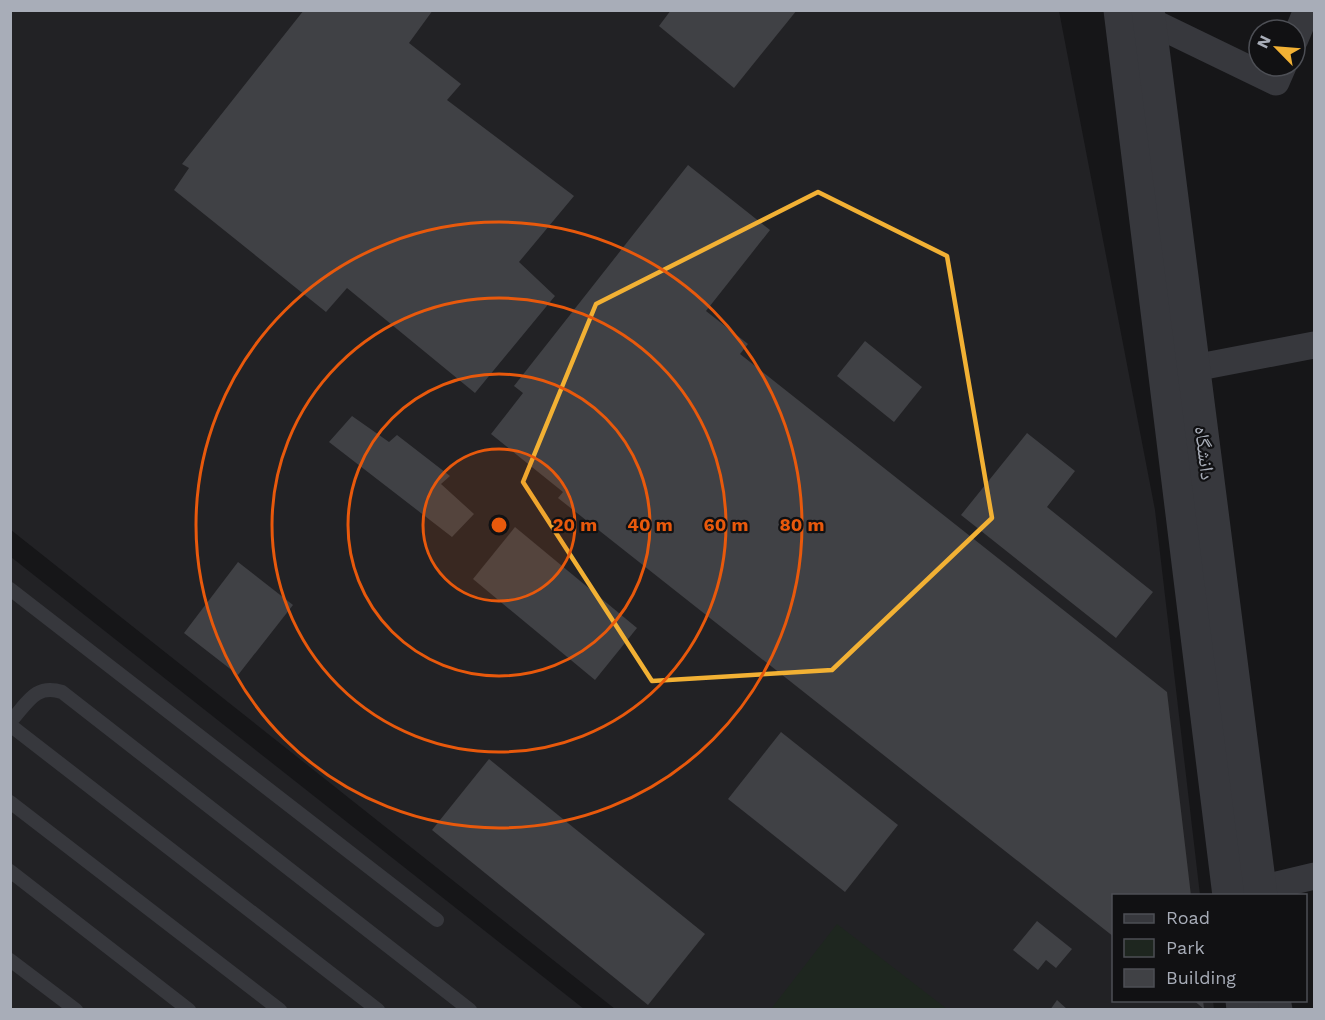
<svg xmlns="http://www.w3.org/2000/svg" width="1325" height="1020" font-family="'Work Sans','Noto Naskh Arabic',sans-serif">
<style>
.built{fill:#222225}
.green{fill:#1e261f}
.building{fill:#404145}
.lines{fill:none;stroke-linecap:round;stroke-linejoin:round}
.service{stroke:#37383d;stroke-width:14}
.minor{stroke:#37383d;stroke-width:27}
.tertiary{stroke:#37383d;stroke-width:33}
.marked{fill:none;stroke:#f2b134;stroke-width:4.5;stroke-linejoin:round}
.ring{fill:none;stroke:#e8590c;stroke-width:3}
.labels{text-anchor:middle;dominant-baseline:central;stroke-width:4.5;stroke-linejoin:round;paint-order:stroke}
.street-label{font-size:20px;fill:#a8adb8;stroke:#111113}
.centre{fill:#e8590c;stroke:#111113;stroke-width:3}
.ring-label{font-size:18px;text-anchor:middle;font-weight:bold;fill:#e8590c;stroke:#111113;stroke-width:4.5;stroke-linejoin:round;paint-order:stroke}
</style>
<rect width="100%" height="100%" fill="#161618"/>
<g class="built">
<path d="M 10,11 L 1059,11 L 1155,510 L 1200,895 L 1114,896 L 1114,1000 L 1213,1001 L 1214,1009 L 615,1009 L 11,530 Z"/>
<path d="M 11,557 L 584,1009 L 11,1009 Z"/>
</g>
<path class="green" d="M 837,924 L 947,1009 L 771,1009 Z"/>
<g class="building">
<path d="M 304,10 L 433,10 L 409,43 L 461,84 L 447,100 L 574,196 L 519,262 L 555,296 L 475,393 L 347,288 L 326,312 L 174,190 L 189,168 L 182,164 Z"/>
<path d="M 671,10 L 797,10 L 734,88 L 659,26 Z"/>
<path d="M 688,165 L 770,230 L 706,311 L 748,344 L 740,354 L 1167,692 L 1191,896 L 1114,896 L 1114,937 L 558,498 L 563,492 L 491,434 L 523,393 L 514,386 Z"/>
<path d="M 865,341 L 922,387 L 894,422 L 837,376 Z"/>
<path d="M 352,416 L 389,442 L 397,435 L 450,476 L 441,484 L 474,514 L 452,537 L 329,442 Z"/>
<path d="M 1027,433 L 1075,471 L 1047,507 L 1153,592 L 1116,638 L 961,515 Z"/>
<path d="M 515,527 L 637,628 L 595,680 L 473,579 Z"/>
<path d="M 238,562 L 293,605 L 238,675 L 184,633 Z"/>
<path d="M 781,732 L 898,825 L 845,892 L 728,799 Z"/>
<path d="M 489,759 L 705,934 L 648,1005 L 432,830 Z"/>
<path d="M 1037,921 L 1072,949 L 1056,968 L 1046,960 L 1038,970 L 1013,950 Z"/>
<path d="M 1057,1000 L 1068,1010 L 1050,1010 Z"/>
<path d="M 1193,1000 L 1203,1000 L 1204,1009 Z"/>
</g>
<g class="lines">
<g class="service">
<path d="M 10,589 L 437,920"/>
<path d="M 10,722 C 27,704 35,683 62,692 L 470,1010"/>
<path d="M 10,725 L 378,1010"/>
<path d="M 10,802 L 280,1010"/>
<path d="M 10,871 L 189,1010"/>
<path d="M 10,960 L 76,1010"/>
</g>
<g class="minor">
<path d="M 1150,21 L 1276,82 L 1283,66"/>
<path d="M 1295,39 L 1307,10"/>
<path d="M 1194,368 L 1314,345"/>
<path d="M 1260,889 L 1314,876"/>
</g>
<g class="tertiary">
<path d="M 1120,10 L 1229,896"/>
<path d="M 1148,10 L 1261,896"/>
<path d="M 1242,1000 L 1243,1010"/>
<path d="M 1274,1000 L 1276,1010"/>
</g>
</g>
<path class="marked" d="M 818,192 L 947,256 L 992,518 L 832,670 L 652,681 L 523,482 L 596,304 Z"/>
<circle cx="499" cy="525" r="76" fill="#e8590c" fill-opacity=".12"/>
<g class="ring">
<circle cx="499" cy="525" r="76"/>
<circle cx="499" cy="525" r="151"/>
<circle cx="499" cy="525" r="227"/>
<circle cx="499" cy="525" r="303"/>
</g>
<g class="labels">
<g class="street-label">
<text transform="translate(1205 453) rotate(83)">دانشگاه</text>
</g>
</g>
<circle cx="499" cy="525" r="9" class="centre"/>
<g class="ring-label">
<text x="575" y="531">20 m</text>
<text x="650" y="531">40 m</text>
<text x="726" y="531">60 m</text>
<text x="802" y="531">80 m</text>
</g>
<rect width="1325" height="1020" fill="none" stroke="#a8adb8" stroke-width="24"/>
<rect x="1112" y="894" width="195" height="108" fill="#111113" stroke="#4d4f55" stroke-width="1.5"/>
<rect x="1124" y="914" width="30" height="9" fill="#37383d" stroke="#4d4f55" stroke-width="1.5"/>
<text x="1166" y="924" font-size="18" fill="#a8adb8">Road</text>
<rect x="1124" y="939" width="30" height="18" fill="#1e261f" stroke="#4d4f55" stroke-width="1.5"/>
<text x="1166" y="954" font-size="18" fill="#a8adb8">Park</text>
<rect x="1124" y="969" width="30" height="18" fill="#404145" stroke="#4d4f55" stroke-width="1.5"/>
<text x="1166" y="984" font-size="18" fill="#a8adb8">Building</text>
<g transform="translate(1277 48) rotate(295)"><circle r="28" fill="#111113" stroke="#4d4f55" stroke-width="1.5"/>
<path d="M0-4.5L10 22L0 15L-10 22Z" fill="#f2b134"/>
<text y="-9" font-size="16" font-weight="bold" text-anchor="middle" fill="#a8adb8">N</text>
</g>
</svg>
